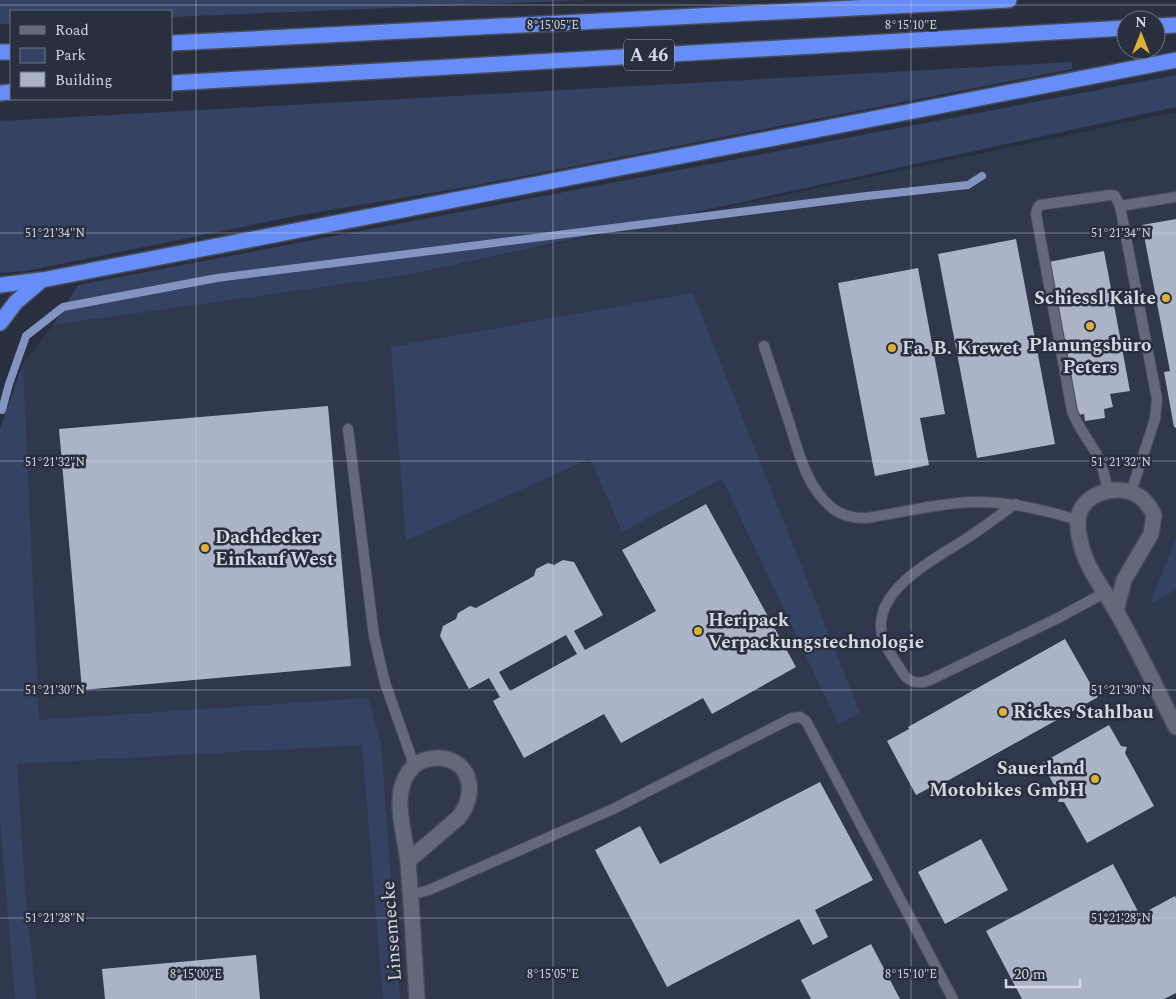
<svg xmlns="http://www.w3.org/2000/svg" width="1176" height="999" font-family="Spectral,serif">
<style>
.built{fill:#2f384d;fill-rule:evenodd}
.green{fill:#354264}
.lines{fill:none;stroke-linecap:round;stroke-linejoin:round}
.stream{stroke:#8394c0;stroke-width:8}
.building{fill:#abb3c7;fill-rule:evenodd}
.lane-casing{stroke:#484c59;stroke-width:12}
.street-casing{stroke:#484c59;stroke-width:18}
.highway-casing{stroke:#484c59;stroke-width:18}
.lane{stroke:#62697b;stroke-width:10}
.street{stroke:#62697b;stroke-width:15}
.highway{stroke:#668df8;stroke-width:15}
.ticks{fill:none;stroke:#d4d8e2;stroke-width:1;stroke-opacity:0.45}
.poi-dot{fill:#dfb034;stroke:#282f3e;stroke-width:2}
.labels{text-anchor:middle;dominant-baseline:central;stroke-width:5;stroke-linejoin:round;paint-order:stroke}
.shield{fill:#282f3e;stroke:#a0a5b1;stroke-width:1}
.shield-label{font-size:18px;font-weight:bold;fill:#d4d8e2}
.poi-label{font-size:19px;font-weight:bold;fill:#d4d8e2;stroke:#282f3e;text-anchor:start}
.street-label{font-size:19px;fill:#d4d8e2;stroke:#282f3e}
.ticks-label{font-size:12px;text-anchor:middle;fill:#d4d8e2;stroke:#282f3e;stroke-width:5;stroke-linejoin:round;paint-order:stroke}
</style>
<rect width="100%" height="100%" fill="#282f3e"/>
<path class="built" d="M 1176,112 L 1176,999 L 0,999 L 0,429 L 23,364 L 53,325 L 408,275 ZM 693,293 L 838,724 L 722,479 L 622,532 L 590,459 L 407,540 Z"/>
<g class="green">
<path d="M 0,0 L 589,0 L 171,17 L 171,11 L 11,11 L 11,24 L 0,24 Z"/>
<path d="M 1072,62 L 1072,69 L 472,186 L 301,215 L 26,271 L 0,273 L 0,121 Z"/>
<path d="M 1176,75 L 1176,107 L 408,275 L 53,325 L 78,285 Z"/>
<path d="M 693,293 L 860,713 L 838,724 L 722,479 L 622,532 L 590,459 L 406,541 L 391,347 Z"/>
<path d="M 23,364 L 39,720 L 368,698 L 381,744 L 400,999 L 383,999 L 362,745 L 17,764 L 25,888 L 36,999 L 15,999 L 0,820 L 0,429 Z"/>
<path d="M 1176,539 L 1176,590 L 1150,604 Z"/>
</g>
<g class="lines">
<path class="stream" d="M 2,410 L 9,384 L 26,336 L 63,307 L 217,278 L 858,197 L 968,185 L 982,176"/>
</g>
<g class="building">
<path d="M 1176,219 L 1176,428 L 1174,427 L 1164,372 L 1170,371 L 1142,225 Z"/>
<path d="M 1016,239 L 1055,444 L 977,458 L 938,254 Z"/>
<path d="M 1104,251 L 1130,391 L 1110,394 L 1113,407 L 1104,409 L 1105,418 L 1085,421 L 1084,414 L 1078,415 L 1049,262 Z"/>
<path d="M 918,268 L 945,414 L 920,418 L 929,465 L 875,476 L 838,283 Z"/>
<path d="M 328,406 L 351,666 L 82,690 L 59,429 Z"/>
<path d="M 706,504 L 796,667 L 712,714 L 703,698 L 621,743 L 604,714 L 524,758 L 493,701 L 500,697 L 489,678 L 469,689 L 440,636 L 443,626 L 456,619 L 458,613 L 470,606 L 476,608 L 534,576 L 536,569 L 548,563 L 554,565 L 563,560 L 574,562 L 603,615 L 574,631 L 585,650 L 656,611 L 622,550 ZM 566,635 L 577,654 L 510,691 L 499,672 Z"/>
<path d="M 1065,639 L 1098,697 L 940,785 L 939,783 L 916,795 L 887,741 L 909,729 L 908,727 Z"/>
<path d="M 1109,725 L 1121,746 L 1127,747 L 1125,753 L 1154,806 L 1087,843 L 1064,802 L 1058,802 L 1060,796 L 1042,763 Z"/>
<path d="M 820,782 L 873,880 L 815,910 L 828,937 L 813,945 L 799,919 L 667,987 L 595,850 L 640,826 L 660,864 Z"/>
<path d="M 981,839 L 1008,890 L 945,924 L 918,872 Z"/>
<path d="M 1113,864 L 1140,915 L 1175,896 L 1176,898 L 1176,993 L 1164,999 L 1022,999 L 986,931 Z"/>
<path d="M 871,944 L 900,999 L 811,999 L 801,980 Z"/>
<path d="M 256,955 L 260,999 L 105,999 L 102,969 Z"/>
</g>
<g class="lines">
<defs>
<g id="lane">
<path d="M 1120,206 L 1176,197"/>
<path d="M 764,346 C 772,370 780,394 788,419 C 798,449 805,485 831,507 C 841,516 853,518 866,518 C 901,513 938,503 972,502 C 1008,501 1044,510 1078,520"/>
<path d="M 348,429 L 374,636 L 385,683 L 414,765"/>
<path d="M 1108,491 C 1105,478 1103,465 1096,453 C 1088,439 1077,426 1072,411 L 1036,214 L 1037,209 L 1040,205 L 1110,195 L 1115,196 L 1120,206 L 1157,399 L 1155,419 L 1131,492"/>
<path d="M 1015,504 C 997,517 980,530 961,542 C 934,559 879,588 881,627 C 881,644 896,661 904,675 C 912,684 920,684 930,680 L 1060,617 L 1104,593"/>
<path d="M 410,895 L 429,890 L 613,809 L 792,718 L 800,717 L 806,721 L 953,999"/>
</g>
<g id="street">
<path d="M 1116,611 L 1124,580 L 1151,534 L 1154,515 C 1150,507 1145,499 1137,495 C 1119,484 1086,492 1079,514 C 1077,522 1078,532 1080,540 C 1085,567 1103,588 1116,611 C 1138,649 1156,688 1176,727"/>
<path d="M 408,861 L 458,818 C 477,796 473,761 440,758 C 418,757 405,770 401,791 C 397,812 406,841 408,863 C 412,908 414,954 417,999"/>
</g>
<g id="highway">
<path d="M 1156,26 L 1176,25"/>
<path d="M 171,43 L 1009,0"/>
<path d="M 0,52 L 11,52"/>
<path d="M 171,83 L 1126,28"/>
<path d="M 0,93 L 11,92"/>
<path d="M 0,285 L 41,280"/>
<path d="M 0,323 L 16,302 L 42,280 L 1176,60"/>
</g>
</defs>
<use href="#lane" class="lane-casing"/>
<use href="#street" class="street-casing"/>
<use href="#highway" class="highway-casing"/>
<use href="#lane" class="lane"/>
<use href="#street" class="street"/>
<use href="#highway" class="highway"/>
</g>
<path class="ticks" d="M 196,0 L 196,999M 553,0 L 553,999M 911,0 L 911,999M 0,5 L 1176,5M 0,233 L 1176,233M 0,461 L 1176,461M 0,690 L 1176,690M 0,918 L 1176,918"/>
<g class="poi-dot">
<circle cx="1166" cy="298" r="5"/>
<circle cx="1090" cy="326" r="5"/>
<circle cx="892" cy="348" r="5"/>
<circle cx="205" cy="548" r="5"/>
<circle cx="698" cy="631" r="5"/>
<circle cx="1003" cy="712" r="5"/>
<circle cx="1095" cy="779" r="5"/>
</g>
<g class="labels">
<rect class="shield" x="624" y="39.5" width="50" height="31" rx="4"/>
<g class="shield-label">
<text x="649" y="55">A 46</text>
</g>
<g class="poi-label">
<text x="1156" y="298" text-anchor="end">Schiessl Kälte</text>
<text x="1090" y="345" text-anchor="middle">Planungsbüro<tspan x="1090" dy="22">Peters</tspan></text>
<text x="902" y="348">Fa. B. Krewet</text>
<text x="215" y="537">Dachdecker<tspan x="215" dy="22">Einkauf West</tspan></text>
<text x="708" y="620">Heripack<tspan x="708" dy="22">Verpackungstechnologie</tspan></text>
<text x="1013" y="712">Rickes Stahlbau</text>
<text x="1085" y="768" text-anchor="end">Sauerland<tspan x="1085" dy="22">Motobikes GmbH</tspan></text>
</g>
<g class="street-label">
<text transform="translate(392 931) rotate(-94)">Linsemecke</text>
</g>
</g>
<g class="ticks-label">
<text x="553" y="29">8°15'05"E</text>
<text x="911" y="29">8°15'10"E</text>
<text x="55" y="237">51°21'34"N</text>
<text x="1121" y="237">51°21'34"N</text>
<text x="55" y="466">51°21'32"N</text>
<text x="1121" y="466">51°21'32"N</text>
<text x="55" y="694">51°21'30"N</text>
<text x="1121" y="694">51°21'30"N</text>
<text x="55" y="922">51°21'28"N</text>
<text x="1121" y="922">51°21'28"N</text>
<text x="196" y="978">8°15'00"E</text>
<text x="553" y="978">8°15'05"E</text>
<text x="911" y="978">8°15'10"E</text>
</g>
<rect x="10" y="10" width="162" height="90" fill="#282f3e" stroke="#6d7380"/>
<rect x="20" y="26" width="25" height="8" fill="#62697b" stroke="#6d7380"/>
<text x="55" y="35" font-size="15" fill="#d4d8e2">Road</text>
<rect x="20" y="48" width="25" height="15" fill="#354264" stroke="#6d7380"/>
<text x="55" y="60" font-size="15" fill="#d4d8e2">Park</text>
<rect x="20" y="72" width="25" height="15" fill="#abb3c7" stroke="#6d7380"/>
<text x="55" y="85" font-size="15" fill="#d4d8e2">Building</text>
<g transform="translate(1141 35)"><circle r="24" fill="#282f3e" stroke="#6d7380"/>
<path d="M0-4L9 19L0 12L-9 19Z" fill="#dfb034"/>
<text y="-8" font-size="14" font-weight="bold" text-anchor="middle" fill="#d4d8e2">N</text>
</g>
<path d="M1006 979v8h74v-8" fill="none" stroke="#d4d8e2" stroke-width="2.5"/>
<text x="1014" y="979" font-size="15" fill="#d4d8e2" stroke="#282f3e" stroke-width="4" paint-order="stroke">20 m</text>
</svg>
